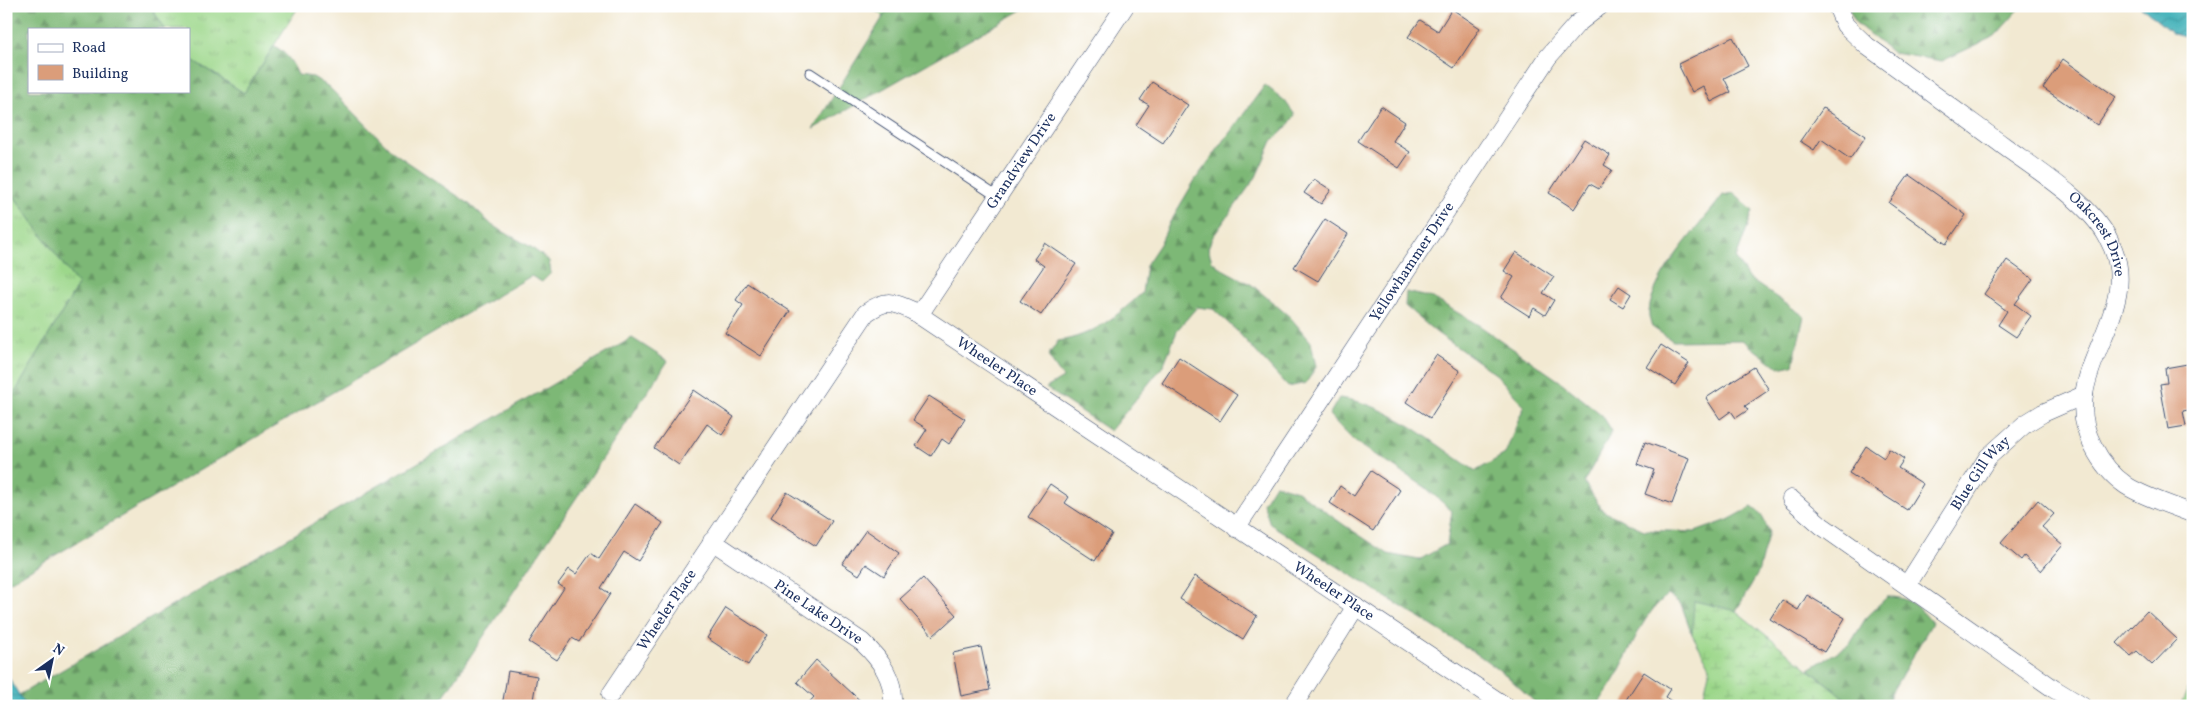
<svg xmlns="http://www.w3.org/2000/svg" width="2199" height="712" font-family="Vollkorn,serif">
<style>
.grass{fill:url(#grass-tufts);stroke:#5c8374}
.forest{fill:url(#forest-firs);stroke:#4c746a}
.wetland{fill:url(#wetland-marsh);stroke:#5c8374}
.water{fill:url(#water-waves);stroke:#2e708b}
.building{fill:#db9d7a}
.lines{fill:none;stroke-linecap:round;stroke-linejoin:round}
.service-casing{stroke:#3b4b6f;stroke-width:11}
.minor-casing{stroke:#3b4b6f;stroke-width:19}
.service{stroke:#fff;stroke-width:9}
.minor{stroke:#fff;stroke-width:18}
.labels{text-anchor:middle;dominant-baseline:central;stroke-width:5;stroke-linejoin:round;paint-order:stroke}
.street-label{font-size:15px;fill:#1b2f5e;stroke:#fff}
</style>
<defs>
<pattern id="grass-tufts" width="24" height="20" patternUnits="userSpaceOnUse" patternTransform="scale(1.25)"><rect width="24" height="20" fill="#9cd78a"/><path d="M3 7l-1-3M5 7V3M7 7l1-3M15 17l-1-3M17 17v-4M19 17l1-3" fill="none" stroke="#86b97a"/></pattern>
<pattern id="forest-firs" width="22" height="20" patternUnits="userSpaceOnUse" patternTransform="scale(1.25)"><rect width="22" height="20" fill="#7db876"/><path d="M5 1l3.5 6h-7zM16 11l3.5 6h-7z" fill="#669664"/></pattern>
<pattern id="wetland-marsh" width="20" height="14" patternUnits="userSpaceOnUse" patternTransform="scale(1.25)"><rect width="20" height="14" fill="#9cd78a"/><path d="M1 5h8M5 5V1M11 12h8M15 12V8" fill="none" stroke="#86b97a"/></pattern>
<pattern id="water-waves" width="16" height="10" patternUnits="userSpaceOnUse" patternTransform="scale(1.25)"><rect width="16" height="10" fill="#40b0b8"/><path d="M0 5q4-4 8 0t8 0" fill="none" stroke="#359099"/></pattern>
</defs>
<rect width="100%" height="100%" fill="#fff"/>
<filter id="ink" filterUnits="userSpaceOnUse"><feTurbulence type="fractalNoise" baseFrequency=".02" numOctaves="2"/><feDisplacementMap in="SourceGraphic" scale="10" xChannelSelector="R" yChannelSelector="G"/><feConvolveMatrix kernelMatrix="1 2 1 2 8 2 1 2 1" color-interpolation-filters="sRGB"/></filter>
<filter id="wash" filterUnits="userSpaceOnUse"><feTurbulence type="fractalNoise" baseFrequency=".0096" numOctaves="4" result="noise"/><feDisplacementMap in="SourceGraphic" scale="20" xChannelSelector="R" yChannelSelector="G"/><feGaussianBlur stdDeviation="1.12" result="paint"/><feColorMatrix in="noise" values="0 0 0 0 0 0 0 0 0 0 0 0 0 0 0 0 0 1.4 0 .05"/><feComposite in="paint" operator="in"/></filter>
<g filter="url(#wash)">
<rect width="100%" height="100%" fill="#f2e9d2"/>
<g class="grass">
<path d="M 150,6 L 299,6 L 244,93 L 189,58 L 189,29 L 165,29 Z"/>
<path d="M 868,6 L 890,6 L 884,16 Z"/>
<path d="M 6,185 L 78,285 L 6,408 Z"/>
</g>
<g class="forest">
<path d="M 6,6 L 150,6 L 165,29 L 29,29 L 29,91 L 189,91 L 189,58 L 244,93 L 274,46 C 286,52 293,63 298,75 L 313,77 L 329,87 L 393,152 L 468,203 L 493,226 L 531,247 L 549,261 L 551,273 L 542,282 L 531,276 L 6,584 L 6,408 L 78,285 L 6,185 Z"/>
<path d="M 890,6 L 1029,6 L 813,129 Z"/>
<path d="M 1847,6 L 2022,6 L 1995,36 L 1942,61 L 1893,53 L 1857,24 Z"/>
<path d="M 1265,85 L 1285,101 L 1295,115 L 1287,127 L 1272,141 L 1256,177 L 1212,238 L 1208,248 L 1212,261 L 1222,269 L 1252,285 L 1290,317 L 1311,342 L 1316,367 L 1306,383 L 1288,387 L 1237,331 L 1213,309 L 1197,307 L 1178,329 L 1163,366 L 1110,431 L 1046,388 L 1063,378 L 1048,356 L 1058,341 C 1093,336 1117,316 1142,293 L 1146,265 L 1160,244 L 1170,222 L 1195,180 Z"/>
<path d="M 1733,193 L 1753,211 L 1736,259 L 1748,278 L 1804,316 L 1793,365 L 1779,368 L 1742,340 L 1673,341 L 1652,327 C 1651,322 1648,316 1649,312 C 1652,274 1701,225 1723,195 Z"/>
<path d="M 1406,292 L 1433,298 L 1480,326 L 1561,382 L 1602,415 L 1612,431 L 1584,482 L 1603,511 L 1644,530 L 1695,532 L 1728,520 L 1752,507 L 1761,514 L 1769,531 L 1758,573 L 1736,611 L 1695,601 L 1692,634 L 1681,604 L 1668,595 C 1643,613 1632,647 1618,673 C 1612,684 1604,695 1597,706 L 1539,706 L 1506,675 L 1480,656 L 1270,524 L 1263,503 L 1275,484 L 1297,491 L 1344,525 L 1388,554 L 1419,560 L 1447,544 L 1452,511 L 1425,487 L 1354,441 L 1329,415 L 1339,398 C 1392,404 1433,444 1476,471 L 1505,454 L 1524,406 L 1497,375 L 1437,333 L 1405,306 Z"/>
<path d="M 632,338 L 668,361 L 437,706 L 24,706 L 19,695 Z"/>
<path d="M 1887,597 C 1907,596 1920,607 1932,623 L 1890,695 L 1889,706 L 1854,706 L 1809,669 L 1850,644 L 1867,616 Z"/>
</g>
<g class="wetland">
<path d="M 1694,601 L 1736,611 L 1854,706 L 1707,706 L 1703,699 L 1710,667 L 1692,634 Z"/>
<path d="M 2193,679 L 2193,706 L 2180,706 Z"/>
</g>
<g class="water">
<path d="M 2140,6 L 2193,6 L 2193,33 L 2185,37 L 2173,34 Z"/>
<path d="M 6,673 L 24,703 L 24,706 L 6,706 Z"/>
</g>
<g id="blocks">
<g class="building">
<path d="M 1452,9 L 1480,28 L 1454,68 L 1408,37 L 1420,20 L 1438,31 Z"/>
<path d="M 1733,37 L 1748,66 L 1724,78 L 1731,92 L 1711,102 L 1703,86 L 1692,92 L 1678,64 Z"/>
<path d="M 2063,59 L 2116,97 L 2097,125 L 2043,88 Z"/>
<path d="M 1152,82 L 1188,105 L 1163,143 L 1136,125 L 1149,105 L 1140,100 Z"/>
<path d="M 1381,106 L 1405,122 L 1393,141 L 1410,152 L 1399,168 L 1358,141 Z"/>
<path d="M 1823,108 L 1866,136 L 1850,159 L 1821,139 L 1814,150 L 1800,141 Z"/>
<path d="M 1584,139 L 1610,155 L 1604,165 L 1612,170 L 1599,189 L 1590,184 L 1574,209 L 1549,193 Z"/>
<path d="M 1909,175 L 1966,215 L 1946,244 L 1889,203 Z"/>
<path d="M 1314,179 L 1331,190 L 1321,204 L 1304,193 Z"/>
<path d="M 1325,219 L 1348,234 L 1318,281 L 1294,267 Z"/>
<path d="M 1045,243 L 1076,264 L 1041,315 L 1020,301 L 1044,266 L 1034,259 Z"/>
<path d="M 1516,252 L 1554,277 L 1543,293 L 1554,300 L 1545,315 L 1534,308 L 1529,316 L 1501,298 L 1514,277 L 1504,271 Z"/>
<path d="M 2007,260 L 2033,279 L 2015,304 L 2031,316 L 2016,337 L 1998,325 L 2007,311 L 1984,294 Z"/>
<path d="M 747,283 L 790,311 L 761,356 L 725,333 L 743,305 L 736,300 Z"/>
<path d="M 1619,286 L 1631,294 L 1623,307 L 1610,299 Z"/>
<path d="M 1661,345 L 1689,363 L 1675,385 L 1647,367 Z"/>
<path d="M 1436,355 L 1460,371 L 1430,418 L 1406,402 Z"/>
<path d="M 1179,357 L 1237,395 L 1220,421 L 1162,383 Z"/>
<path d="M 2193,363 L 2193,409 L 2183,411 L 2186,426 L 2168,429 L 2160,384 L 2167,383 L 2165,368 Z"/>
<path d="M 1754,367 L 1769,390 L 1745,406 L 1748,410 L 1736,418 L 1731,411 L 1720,419 L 1706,398 Z"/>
<path d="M 694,390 L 734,417 L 722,435 L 707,424 L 679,465 L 654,448 Z"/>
<path d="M 929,396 L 965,419 L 949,444 L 942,439 L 931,456 L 916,446 L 927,429 L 913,420 Z"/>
<path d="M 1645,442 L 1689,458 L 1672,504 L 1645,494 L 1654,470 L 1637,464 Z"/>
<path d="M 1866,446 L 1884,458 L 1889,449 L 1904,459 L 1898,468 L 1923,484 L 1907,510 L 1849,473 Z"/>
<path d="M 1371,471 L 1400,490 L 1373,531 L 1330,503 L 1340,486 L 1354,496 Z"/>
<path d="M 1050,484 L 1069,497 L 1065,503 L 1112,534 L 1095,561 L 1028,517 Z"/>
<path d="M 787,492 L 832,521 L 816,546 L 771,517 Z"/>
<path d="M 2038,500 L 2054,514 L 2042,527 L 2063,545 L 2041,571 L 2024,556 L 2021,560 L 2001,543 Z"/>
<path d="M 635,504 L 663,523 L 638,561 L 624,552 L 601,588 L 610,594 L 579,642 L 572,638 L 557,660 L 529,642 L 564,588 L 558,584 L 569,569 L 576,574 L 591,553 L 599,559 Z"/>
<path d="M 866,530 L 899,553 L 884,576 L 866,564 L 859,575 L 842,564 Z"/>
<path d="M 1195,576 L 1257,616 L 1243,639 L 1180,599 Z"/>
<path d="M 923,578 L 956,615 L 933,636 L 900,599 Z"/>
<path d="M 1807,595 L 1845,618 L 1824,652 L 1770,619 L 1782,600 L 1798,610 Z"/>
<path d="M 726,608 L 767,635 L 748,665 L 707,638 Z"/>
<path d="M 2147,611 L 2177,639 L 2152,665 L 2137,651 L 2131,656 L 2117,643 Z"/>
<path d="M 981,647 L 990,690 L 961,696 L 953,653 Z"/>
<path d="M 816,660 L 866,706 L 806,706 L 814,697 L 797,682 Z"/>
<path d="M 508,671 L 537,676 L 532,706 L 502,706 Z"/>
<path d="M 1644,672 L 1670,689 L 1665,697 L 1679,706 L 1622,706 Z"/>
</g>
</g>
</g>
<g filter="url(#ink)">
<use href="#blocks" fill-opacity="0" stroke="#3b4b6f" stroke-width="1"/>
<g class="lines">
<defs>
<path id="service" d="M 810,73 L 998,197"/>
<g id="minor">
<path id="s1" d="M 1837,6 L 1845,25 L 1867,46 C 1913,79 1959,113 2004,146 C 2037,170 2089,202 2108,238 C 2150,313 2053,371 2093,446 C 2101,462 2112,476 2127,486 C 2146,498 2172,505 2193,514"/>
<path id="s2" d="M 919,315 L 1125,6"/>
<path d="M 1791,499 L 1822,526 L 2054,689 L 2082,706"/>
<path id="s3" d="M 1236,528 L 1548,57 L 1577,24 L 1600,6"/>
<path id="s4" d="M 712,541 L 862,642 C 880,659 895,679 893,706"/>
<path id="s5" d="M 1907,585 L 1988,457 L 2025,424 L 2043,413 L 2084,395"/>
<path id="s6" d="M 611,694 L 866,313 C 886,299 891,301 913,311 L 1505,706"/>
<path d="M 1293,706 L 1356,606"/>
</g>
</defs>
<use href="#service" class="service-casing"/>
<use href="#minor" class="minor-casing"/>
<use href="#service" class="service"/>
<use href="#minor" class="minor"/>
</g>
</g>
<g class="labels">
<g class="street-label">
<text stroke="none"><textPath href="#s2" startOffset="185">Grandview Drive</textPath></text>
<text stroke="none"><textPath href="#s1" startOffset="352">Oakcrest Drive</textPath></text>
<text stroke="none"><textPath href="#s3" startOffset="319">Yellowhammer Drive</textPath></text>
<text stroke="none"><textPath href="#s6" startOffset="610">Wheeler Place</textPath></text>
<text stroke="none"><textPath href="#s5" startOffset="134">Blue Gill Way</textPath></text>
<text stroke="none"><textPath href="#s6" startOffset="1015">Wheeler Place</textPath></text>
<text stroke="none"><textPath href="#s6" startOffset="101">Wheeler Place</textPath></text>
<text stroke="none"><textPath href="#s4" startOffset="128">Pine Lake Drive</textPath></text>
</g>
</g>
<rect width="2199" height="712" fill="none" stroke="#fff" stroke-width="25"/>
<rect x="28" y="28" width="162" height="65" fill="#ffffff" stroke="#a4acbf"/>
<rect x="38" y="44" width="25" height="8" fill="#ffffff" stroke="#a4acbf"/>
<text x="72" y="52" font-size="15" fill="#1b2f5e">Road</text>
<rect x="38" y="65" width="25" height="15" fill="#db9d7a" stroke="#a4acbf"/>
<text x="72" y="78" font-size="15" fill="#1b2f5e">Building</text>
<g transform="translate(52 660) rotate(33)" stroke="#ffffff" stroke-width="4" paint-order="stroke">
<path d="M0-4L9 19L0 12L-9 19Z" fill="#1b2f5e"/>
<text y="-8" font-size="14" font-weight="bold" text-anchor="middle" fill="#1b2f5e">N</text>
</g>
</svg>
